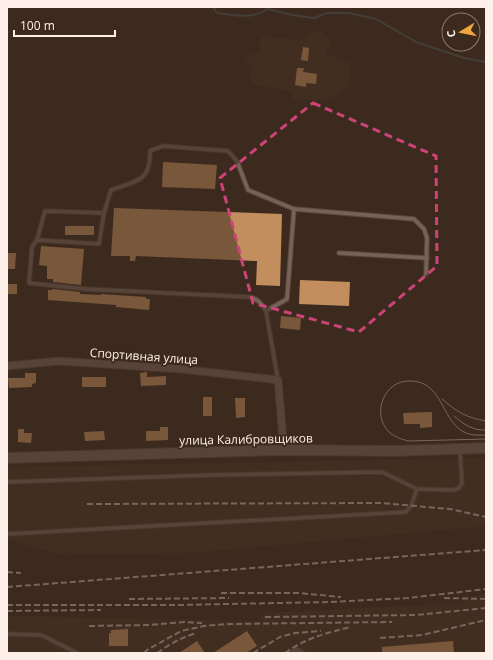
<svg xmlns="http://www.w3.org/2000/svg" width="493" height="660" font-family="'Open Sans',sans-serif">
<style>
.built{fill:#4b3124}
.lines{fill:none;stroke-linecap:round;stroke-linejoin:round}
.stream{stroke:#4c5957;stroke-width:2}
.building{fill:#c28e5e}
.lane-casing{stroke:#58473e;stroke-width:5.5}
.street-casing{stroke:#58473e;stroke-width:9}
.secondary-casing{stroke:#58473e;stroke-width:12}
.lane{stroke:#786256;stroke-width:3.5}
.street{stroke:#786256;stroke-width:7}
.secondary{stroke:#786256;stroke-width:10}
.tram{stroke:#bfafa7;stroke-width:1}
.rail{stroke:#bfafa7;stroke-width:2;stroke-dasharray:6 3;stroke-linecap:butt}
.marked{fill:none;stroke:#ce4377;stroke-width:3;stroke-dasharray:8 5;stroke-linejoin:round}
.labels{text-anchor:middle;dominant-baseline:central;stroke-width:4;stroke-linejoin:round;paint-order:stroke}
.street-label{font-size:12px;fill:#fef0e9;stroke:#3d2a1f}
</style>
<rect width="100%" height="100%" fill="#3d2a1f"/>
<g class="built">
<path d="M 320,30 L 332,40 L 325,53 L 351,62 L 349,86 L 333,99 L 298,100 L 292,98 L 292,91 L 254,85 L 250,75 L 252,69 L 245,59 L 259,51 L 262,36 L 301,40 Z"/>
<path d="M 486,458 L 486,526 L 190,553 L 60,555 L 7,539 L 7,467 Z"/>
<path d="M 486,594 L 486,653 L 7,653 L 7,616 L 260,621 L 262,613 L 462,603 L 462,597 Z"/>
</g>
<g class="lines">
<path class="stream" d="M 213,7 L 217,13 C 236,15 250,20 268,9 L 292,15 L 314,18 L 327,13 L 349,13 L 376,19 L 416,42 L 464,58 L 486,62"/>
</g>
<g class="building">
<path d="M 303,47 L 309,48 L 308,61 L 301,60 Z"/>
<path d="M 297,68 L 304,68 L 303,72 L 317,74 L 316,84 L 306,83 L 306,87 L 295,85 Z"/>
<path d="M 163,162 L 217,165 L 215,189 L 162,187 Z"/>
<path d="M 114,208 L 282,214 L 280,286 L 256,285 L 257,261 L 136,256 L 135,261 L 130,261 L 130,256 L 111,256 Z"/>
<rect x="65" y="226" width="29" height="9"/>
<path d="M 41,246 L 84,249 L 81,285 L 53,282 L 53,279 L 47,279 L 47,266 L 39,265 Z"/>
<path d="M 7,253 L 16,253 L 15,269 L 7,269 Z"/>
<path d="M 300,280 L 350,282 L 349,306 L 299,304 Z"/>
<rect x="7" y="284" width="10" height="10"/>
<path d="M 52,289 L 80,292 L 80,294 L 101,295 L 101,294 L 146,297 L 146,299 L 150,299 L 149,310 L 116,307 L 116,305 L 48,300 L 48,290 L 52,290 Z"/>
<path d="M 281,316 L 301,318 L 300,330 L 280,328 Z"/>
<path d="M 147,372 L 147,377 L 166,376 L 166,385 L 141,386 L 140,373 Z"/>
<path d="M 25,373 L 36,373 L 36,383 L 32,384 L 32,387 L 9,388 L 8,378 L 25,378 Z"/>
<rect x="82" y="377" width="24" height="10"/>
<rect x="203" y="397" width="9" height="19"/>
<path d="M 235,398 L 245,398 L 245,417 L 236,418 Z"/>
<path d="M 432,412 L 432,427 L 420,428 L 420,424 L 404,424 L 403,413 Z"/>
<path d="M 160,427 L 168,427 L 168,440 L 146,441 L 146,431 L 160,431 Z"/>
<path d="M 18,429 L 24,429 L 24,433 L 32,433 L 31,443 L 18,442 Z"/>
<path d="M 104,431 L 105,440 L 85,441 L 84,432 Z"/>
<path d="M 128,629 L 128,646 L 109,646 L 109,633 L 111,633 L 111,630 Z"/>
<path d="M 247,631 L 257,646 L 246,653 L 213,653 Z"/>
<path d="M 197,641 L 205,653 L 179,653 Z"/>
<path d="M 453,641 L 454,653 L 382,653 L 382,647 Z"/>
</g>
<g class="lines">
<defs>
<g id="lane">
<path d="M 37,240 L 45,211 L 104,213"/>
<path d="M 339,253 L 427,258"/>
<path d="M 266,311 L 287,299 L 294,209 L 414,219 L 424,229 L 427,238 L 426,275"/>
<path d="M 278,380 L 266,311 C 261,303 258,299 249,297 L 85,289 L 29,283 L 32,247 L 37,240 L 99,244 L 104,213 L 111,190 C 136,181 151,182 150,151 L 163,146 L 228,151 L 237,161 L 248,190 L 294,209"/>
<path d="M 7,482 L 212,475 L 382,472 L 417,489 L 453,490 L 459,488 L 462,483 L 460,450"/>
<path d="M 7,534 L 406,512 L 411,506 L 417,489"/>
<path d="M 7,634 L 41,635 L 77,653"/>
<path d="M 291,653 L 296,649 L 303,653"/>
</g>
<path id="street" d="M 7,366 L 58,361 L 180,369 L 278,380 L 284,450"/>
<path id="secondary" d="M 7,458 L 284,450 L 395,451 L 486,448"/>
</defs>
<use href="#lane" class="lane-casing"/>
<use href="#street" class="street-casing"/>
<use href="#secondary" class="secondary-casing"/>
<use href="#lane" class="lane"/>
<use href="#street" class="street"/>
<use href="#secondary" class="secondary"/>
<g class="tram">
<path d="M 442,399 C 457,412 467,418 486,421"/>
<path d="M 454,416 C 463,424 473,431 486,430"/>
<path d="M 486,435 C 478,435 470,436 462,431 C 441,418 442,381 410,381 C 384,380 371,414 389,432 C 395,437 401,439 408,441 L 486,439"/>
</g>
<g class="rail">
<path d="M 87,504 L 381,503 L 450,509 L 486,517"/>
<path d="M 7,572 L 21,573"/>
<path d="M 7,587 L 486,550"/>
<path d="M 221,593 L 298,593 L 341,597"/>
<path d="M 444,598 L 486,599"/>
<path d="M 129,599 L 229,598"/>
<path d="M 7,605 L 178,605 L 330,602 L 408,598 L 486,589"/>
<path d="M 7,611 L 101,610"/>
<path d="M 265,617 L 416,615 L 486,608"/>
<path d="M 89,626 L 150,625 L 184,622 L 202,623"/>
<path d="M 380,638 L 422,635 L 486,620"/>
<path d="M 144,653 L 147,650 L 181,631 L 204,626 L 228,624 L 392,622"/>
<path d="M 157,653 C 170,644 182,637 197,633"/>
<path d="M 253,653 L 280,637 L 295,633 L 321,631"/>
<path d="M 285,653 C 306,638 326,633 351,627"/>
</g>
</g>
<path d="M0 0H493V660H0ZM 313,103 L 436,156 L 437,266 L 359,332 L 253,303 L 220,178 Z" fill="#3d2a1f" fill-opacity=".55" fill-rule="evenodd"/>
<path class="marked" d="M 313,103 L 436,156 L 437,266 L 359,332 L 253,303 L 220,178 Z"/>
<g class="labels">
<g class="street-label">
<text transform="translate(144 356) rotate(4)">Спортивная улица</text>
<text transform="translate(246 439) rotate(-1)">улица Калибровщиков</text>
</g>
</g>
<rect width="493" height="660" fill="none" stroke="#fef0e9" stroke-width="16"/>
<g transform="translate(461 32) rotate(260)"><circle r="19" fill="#3d2a1f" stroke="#8a7970"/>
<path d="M0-3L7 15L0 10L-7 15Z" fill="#f0a63f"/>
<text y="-6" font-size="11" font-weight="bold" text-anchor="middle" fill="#fef0e9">С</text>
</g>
<path d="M14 30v6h101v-6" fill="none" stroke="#fef0e9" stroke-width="2"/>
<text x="20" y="30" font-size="12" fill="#fef0e9" stroke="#3d2a1f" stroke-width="3" paint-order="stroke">100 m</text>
</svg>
